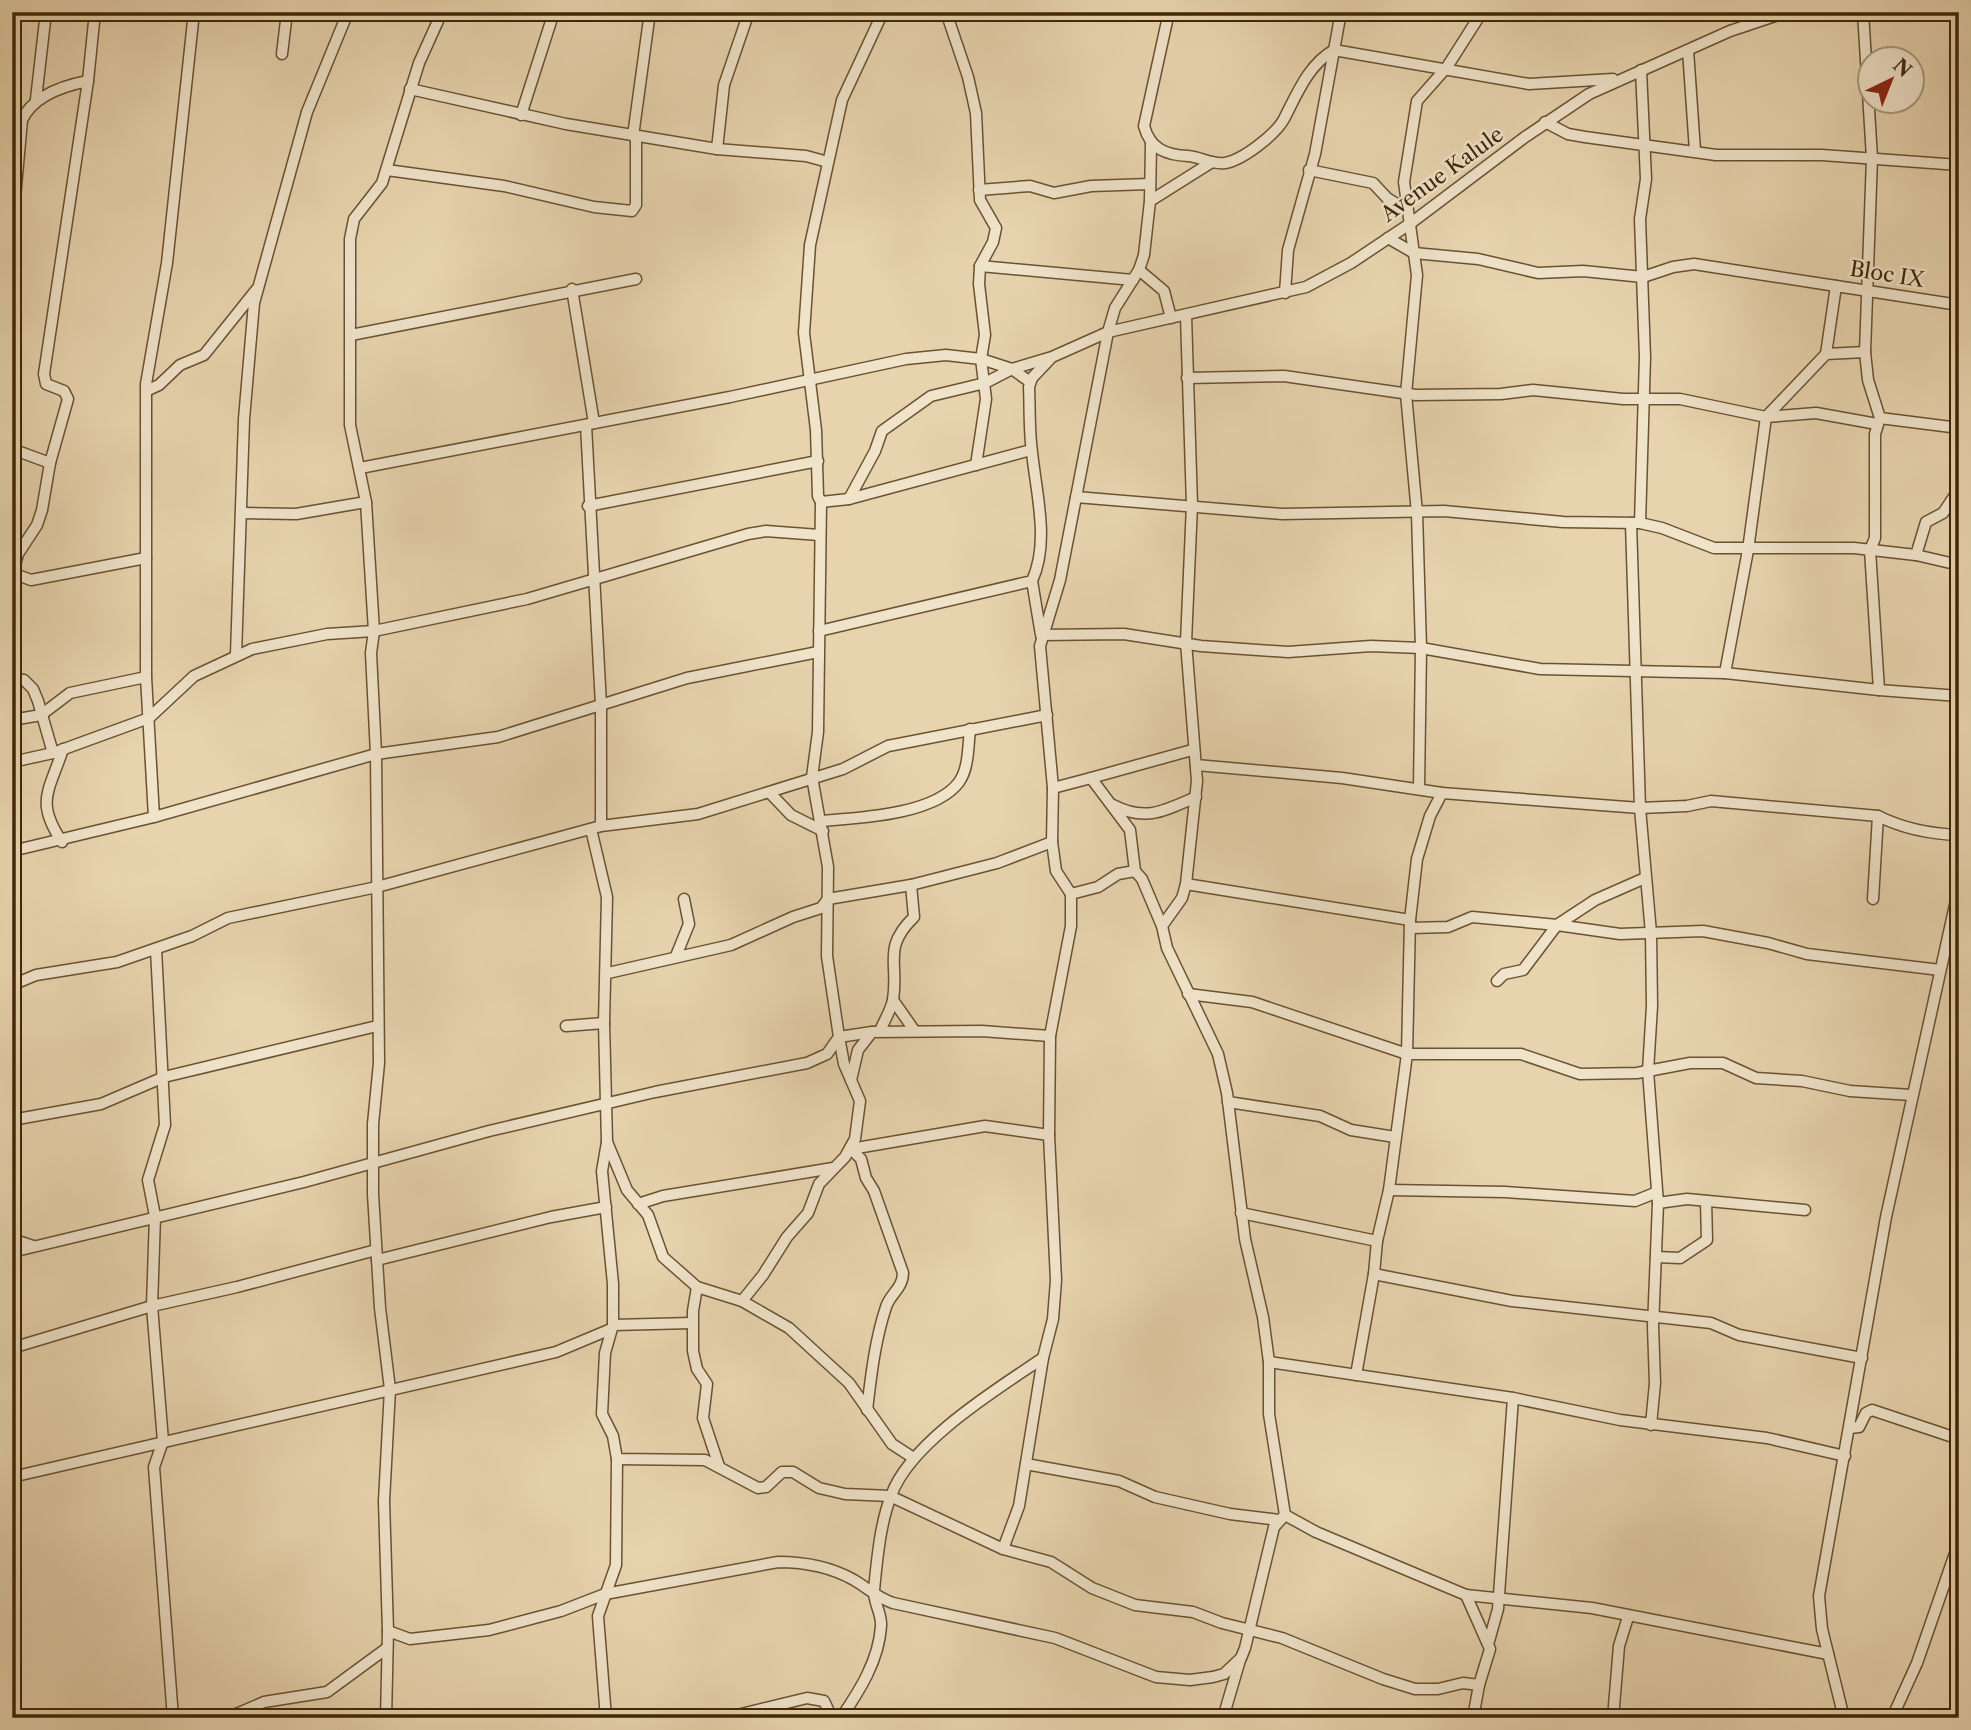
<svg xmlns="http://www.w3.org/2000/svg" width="1971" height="1730" font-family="'Libre Caslon Text',serif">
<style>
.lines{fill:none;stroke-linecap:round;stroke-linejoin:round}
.minor-casing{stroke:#6a5232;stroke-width:13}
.minor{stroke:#efe3ca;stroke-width:10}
.labels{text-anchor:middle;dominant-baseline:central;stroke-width:5;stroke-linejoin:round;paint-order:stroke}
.street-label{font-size:21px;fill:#412708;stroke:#efe3ca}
</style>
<rect width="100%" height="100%" fill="#e7d4ae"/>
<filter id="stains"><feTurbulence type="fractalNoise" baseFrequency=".00286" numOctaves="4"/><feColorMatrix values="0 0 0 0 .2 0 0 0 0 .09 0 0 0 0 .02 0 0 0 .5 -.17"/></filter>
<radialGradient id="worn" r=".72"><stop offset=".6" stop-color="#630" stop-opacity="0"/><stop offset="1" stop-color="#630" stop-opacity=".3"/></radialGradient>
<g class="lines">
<defs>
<g id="minor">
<path d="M 946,12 L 968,77 L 976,113 L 980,200 L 996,228 L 993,242 L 980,266 L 979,284 L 985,335 L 981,359 L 986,399 L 976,465"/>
<path d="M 1169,12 L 1144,126 C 1150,149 1166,155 1188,156 C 1201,157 1212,165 1225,163 C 1243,160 1276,134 1284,119 C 1297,94 1308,65 1334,50 L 1529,84 L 1613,79"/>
<path d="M 1863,12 L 1872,158 L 1865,352"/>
<path d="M 1688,50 L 1695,151"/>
<path d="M 282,54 L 287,12"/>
<path d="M 410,89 L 566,124 L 717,149 L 806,156 L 828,162"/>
<path d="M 36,99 L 46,12"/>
<path d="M 521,115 L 554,12"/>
<path d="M 1545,122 L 1568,134 L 1585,137 L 1716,155 L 1822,155 L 1959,165"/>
<path d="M 633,136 L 650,12"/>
<path d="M 717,149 L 724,85 L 749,12"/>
<path d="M 387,170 L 504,186 L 594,207 L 632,211 L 636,205 L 636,136"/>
<path d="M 1309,170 L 1373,183 L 1387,198 L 1407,210"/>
<path d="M 979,190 L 1030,186 L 1054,193 L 1091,186 L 1149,184"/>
<path d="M 1150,201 L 1212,162"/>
<path d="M 12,231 L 22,120 C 33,96 62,86 88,81"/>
<path d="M 1388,238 L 1414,253 L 1478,259 L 1538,273 L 1583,271 L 1643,277 L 1673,267 L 1694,264 L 1836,286"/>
<path d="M 980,266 L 1133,280"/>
<path d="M 1139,270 L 1164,291 L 1171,318"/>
<path d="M 572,289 L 594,423"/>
<path d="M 1285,293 L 1288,250 L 1315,154 L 1341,12"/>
<path d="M 351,335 L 636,279"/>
<path d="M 1826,354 L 1836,286 L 1959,305"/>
<path d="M 1187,378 L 1284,376 L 1416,395 L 1501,394 L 1533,390 L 1623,399 L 1680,399 L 1766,417 L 1816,413 L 1877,424"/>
<path d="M 148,390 L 159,385 L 180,365 L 204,355 L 256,290"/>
<path d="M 1880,418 L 1875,434 L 1875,538 L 1870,550 L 1879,690 L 1959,696"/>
<path d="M 586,425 L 601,705 L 601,826"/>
<path d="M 12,449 L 50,463"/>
<path d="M 360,468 L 730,397 L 906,359 L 946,355 L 981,359 L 1012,369 L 1052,357 L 1108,332 L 1306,287 L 1351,263 L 1411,223 L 1525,137 L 1589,94 L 1730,31 L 1787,12"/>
<path d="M 1076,497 L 1282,514 L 1444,511 L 1563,522 L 1640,523 L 1662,528 L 1714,548 L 1854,548 L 1916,555 L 1959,565"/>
<path d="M 849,499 L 875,451 L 882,431 L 931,396 L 985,383 L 1012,369 L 1030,382"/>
<path d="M 821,502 L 849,499 L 1031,450"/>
<path d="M 588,506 L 818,461"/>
<path d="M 242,513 L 296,514 L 366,502"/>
<path d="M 1631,523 L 1640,808 L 1687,806 L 1711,801 L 1878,816 C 1904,829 1929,834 1959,835"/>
<path d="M 1640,523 L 1645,357 L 1640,219 L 1646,179 L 1641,70"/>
<path d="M 1916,555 L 1926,522 L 1943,513 L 1959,489"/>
<path d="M 12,573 L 31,580 L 146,558"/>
<path d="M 12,576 L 18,554 L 37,525 L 42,510 L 50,463 L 68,399 L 64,391 L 46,384 L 44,374 L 88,81 L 95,12"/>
<path d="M 1032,581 L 1041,635 L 1124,634 L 1201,646 L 1288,652 L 1371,646 L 1421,648 L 1540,669 L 1725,673 L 1879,690"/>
<path d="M 819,631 L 1032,581 C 1050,542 1036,493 1032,452 C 1029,431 1030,409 1029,387 L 1032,378 L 1050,359"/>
<path d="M 236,655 L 244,419 L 254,303 L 307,112 L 348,12"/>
<path d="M 1725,673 L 1748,550 L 1766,417 L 1826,354 L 1865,352 L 1868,380 L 1880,418 L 1959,428"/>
<path d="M 12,678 L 24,680 L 33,689 L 38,701 L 53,753"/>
<path d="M 12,720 L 41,715 L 70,693 L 146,677"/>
<path d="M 12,762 L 53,753 L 149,718 L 194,676 L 252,649 L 327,634 L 374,631 L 527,599 L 748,534 L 766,531 L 819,535"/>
<path d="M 1196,765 L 1342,778 L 1442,793 L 1640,808 L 1651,933 L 1652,1006 L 1648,1071 L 1658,1203 L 1653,1327 L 1655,1383 L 1651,1425"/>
<path d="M 1091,778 L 1192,750"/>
<path d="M 1053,788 L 1091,778 L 1130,830 L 1135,871 L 1142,879 L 1162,926 L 1167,948 L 1218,1054 L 1227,1093 L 1245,1239 L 1263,1317 L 1269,1362 L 1269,1414 L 1285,1515 L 1316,1532 L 1466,1595 L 1490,1649 L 1479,1685 L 1473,1718"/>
<path d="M 1419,789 L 1421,648 L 1417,513 L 1406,394 L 1417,275 L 1404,182 L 1417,101 L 1447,67 L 1482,12"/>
<path d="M 770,793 L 791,815 L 823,831"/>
<path d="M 1442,793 L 1430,816 L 1417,859 L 1410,920 L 1407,1054 L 1389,1190 L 1377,1241 L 1374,1274 L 1512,1301 L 1711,1323 L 1739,1335 L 1862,1358"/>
<path d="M 1113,805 C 1145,822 1164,811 1196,797"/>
<path d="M 154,817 L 146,677 L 146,384 L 167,263 L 194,12"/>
<path d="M 821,821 C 858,818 935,815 959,782 C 969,768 968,746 970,729"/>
<path d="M 591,829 L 607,897 L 604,1023 L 607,1142 L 602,1171 L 613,1284 L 613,1325 L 605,1353 L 602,1414 L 613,1436 L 617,1459 L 705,1460 L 758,1488 L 766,1487 L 782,1472 L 793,1472 L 819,1488 L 845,1494 L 890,1496 L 1003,1549 L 1051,1562 L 1092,1588 L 1135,1605 L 1193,1612 L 1222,1623 L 1282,1638 L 1383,1679 L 1415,1689 L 1438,1689 L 1463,1683 L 1479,1685"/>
<path d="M 62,842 C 35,801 49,792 63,749"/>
<path d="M 12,851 L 154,817 L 376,754 L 498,737 L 687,678 L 818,652"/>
<path d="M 12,865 L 15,884 L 12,927"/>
<path d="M 1186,884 L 1410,920"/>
<path d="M 1071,894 L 1098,887 L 1118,874 L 1135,871"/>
<path d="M 1873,899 L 1878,816"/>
<path d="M 1162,926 L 1182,898 L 1186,884 L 1197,781 L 1186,642 L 1192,505 L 1186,316"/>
<path d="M 1411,928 L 1448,927 L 1472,917 L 1557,925 L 1595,900 L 1645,878"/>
<path d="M 156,949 L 165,1125 L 148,1180 L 155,1216 L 152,1306 L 163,1441 L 154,1467 L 173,1718"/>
<path d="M 676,956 L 689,924 L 684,899"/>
<path d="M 608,973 L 731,945 L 793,917 L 821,908 L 828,899 L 911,885"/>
<path d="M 1497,981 L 1504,974 L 1523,970 L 1557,925 L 1620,934 L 1703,931 L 1768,943 L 1807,954 L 1940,970"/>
<path d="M 12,985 L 36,975 L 117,962 L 192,936 L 228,918 L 377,887 L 601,826 L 698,814 L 843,769 L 888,746 L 1047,715"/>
<path d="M 1188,994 L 1252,1002 L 1407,1054 L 1521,1054 L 1580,1074 L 1637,1073 L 1690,1063 L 1723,1063 L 1756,1078 L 1802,1081 L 1850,1091 L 1911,1095"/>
<path d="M 893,1000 L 914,1030"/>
<path d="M 566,1026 L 604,1023"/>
<path d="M 880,1031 C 884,1021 891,1010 893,1000 C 899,962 882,948 914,917 L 911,885 L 997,863 L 1052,842"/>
<path d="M 851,1080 L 858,1050 L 872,1032 L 982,1031 L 1050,1036"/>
<path d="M 1228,1102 L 1320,1116 L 1351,1130 L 1395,1137"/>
<path d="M 12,1120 L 101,1104 L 164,1077 L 377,1026"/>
<path d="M 607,1142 L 627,1190 L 648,1215 L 663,1257 L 697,1287 L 742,1301 L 789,1328 L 849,1383 L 892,1444 L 912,1457"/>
<path d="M 851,1149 L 861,1159 L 866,1178 L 874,1191 L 903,1273 C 903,1288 890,1294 886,1307 C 875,1340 871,1376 867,1410"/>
<path d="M 851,1149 L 985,1126 L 1049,1135"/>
<path d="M 1389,1190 L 1505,1192 L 1635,1201 L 1655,1193"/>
<path d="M 1658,1203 L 1687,1199 L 1805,1210"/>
<path d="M 638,1204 L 663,1196 L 833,1168"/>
<path d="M 1241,1213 L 1377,1241"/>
<path d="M 12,1239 L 33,1246"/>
<path d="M 12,1252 L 304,1182 L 489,1131 L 655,1092 L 807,1063 L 827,1054 L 839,1037 L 827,956 L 828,867 L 812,777 L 818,732 L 821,502 L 818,496 L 816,430 L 804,333 L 810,245 L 842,100 L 883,12"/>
<path d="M 1656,1257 L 1680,1258 L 1707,1240 L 1706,1201"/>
<path d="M 377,1260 L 551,1217 L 606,1207"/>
<path d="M 697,1287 L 693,1311 L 693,1351 L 697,1369 L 707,1384 L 703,1418 L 719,1466"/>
<path d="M 742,1301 L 763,1275 L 787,1237 L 808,1213 L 819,1184 L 845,1157 L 855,1139 L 860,1101 L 844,1064 L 839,1037 L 872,1032"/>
<path d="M 613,1325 L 692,1323"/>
<path d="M 12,1348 L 152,1306 L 237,1287 L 376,1250"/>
<path d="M 1269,1362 L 1513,1398 L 1498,1609 L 1489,1641"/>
<path d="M 1356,1375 L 1374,1274"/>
<path d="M 1513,1398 L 1620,1420 L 1767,1438 L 1845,1456"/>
<path d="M 1849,1428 L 1859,1427 L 1866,1413 L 1872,1410 L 1959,1439"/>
<path d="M 1026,1464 L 1119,1481 L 1155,1497 L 1230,1514 L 1279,1520"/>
<path d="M 12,1477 L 556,1352 L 611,1329"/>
<path d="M 1003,1549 L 1019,1506 L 1043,1358"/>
<path d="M 1466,1595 L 1592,1608 L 1828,1654"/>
<path d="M 388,1631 L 410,1639 L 489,1630 L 561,1611 L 605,1594 L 778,1562 C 804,1562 831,1567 854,1580 C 869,1589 876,1597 893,1603 L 1055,1638 L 1156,1677 L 1190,1680 L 1213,1677 L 1224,1674 L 1241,1658 L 1245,1648 L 1274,1527 L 1285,1515"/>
<path d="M 227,1718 L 264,1702 L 327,1692 L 387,1648"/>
<path d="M 386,1718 L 388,1631 L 384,1501 L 390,1389 L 380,1308 L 373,1194 L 373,1124 L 379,1063 L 376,754 L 371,653 L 374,631 L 366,502 L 350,425 L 350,239 L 354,219 L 382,183 L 419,63 L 442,12"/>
<path d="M 606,1718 L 598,1616 L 616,1565 L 617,1459"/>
<path d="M 725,1718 L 807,1698 L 824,1701 L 832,1718"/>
<path d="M 841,1718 C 860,1690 879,1660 881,1626 C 882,1613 873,1602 874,1590 C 877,1560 880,1524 891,1496 C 909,1443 997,1389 1043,1358 L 1053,1319 L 1056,1280 L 1049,1135 L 1050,1036 L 1071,926 L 1071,894 L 1056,871 L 1052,842 L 1053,788 L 1040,646 L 1060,580 L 1108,332 L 1115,308 L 1139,270 L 1144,255 L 1150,201 L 1151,144"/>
<path d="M 1223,1718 L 1240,1660"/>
<path d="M 1613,1718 L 1619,1646 L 1628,1617"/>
<path d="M 1844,1718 L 1822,1629 L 1819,1596 L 1886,1217 L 1959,887"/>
<path d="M 1892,1718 L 1917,1663 L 1959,1542"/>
<path d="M 1954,1718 L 1959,1703"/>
</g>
</defs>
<use href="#minor" class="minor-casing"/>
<use href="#minor" class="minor"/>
</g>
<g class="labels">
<g class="street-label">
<text transform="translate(1442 174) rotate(-36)">Avenue Kalule</text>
<text transform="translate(1887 274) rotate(9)">Bloc IX</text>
</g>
</g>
<rect width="1971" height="1730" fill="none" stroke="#e7d4ae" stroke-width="42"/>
<rect x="14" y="14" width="1943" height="1702" fill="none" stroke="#412708" stroke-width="3.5"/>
<rect x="21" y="21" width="1929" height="1688" fill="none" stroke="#412708" stroke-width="2"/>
<g transform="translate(1891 80) rotate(43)"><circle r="33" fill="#efe3ca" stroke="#a9987c" stroke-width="2"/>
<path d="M0-5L12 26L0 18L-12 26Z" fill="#8f2418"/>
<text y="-10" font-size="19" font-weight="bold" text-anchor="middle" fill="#412708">N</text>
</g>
<rect width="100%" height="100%" filter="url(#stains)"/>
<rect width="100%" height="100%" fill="url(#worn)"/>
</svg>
